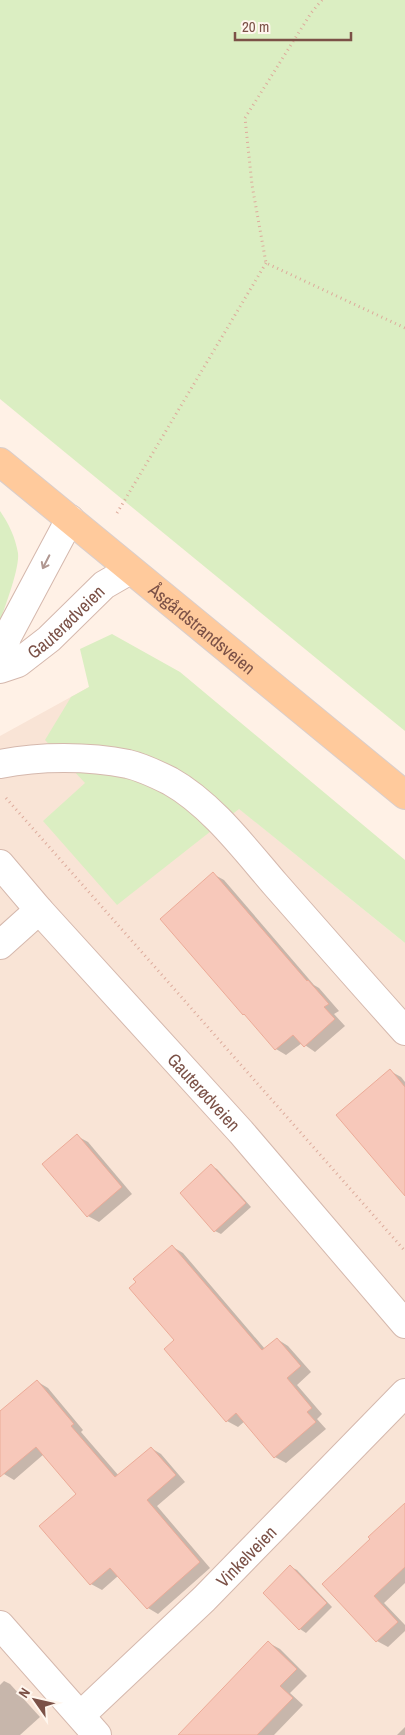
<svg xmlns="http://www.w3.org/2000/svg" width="405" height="1735" font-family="'Archivo Narrow',sans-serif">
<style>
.residential{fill:#f9e4d6}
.green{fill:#dbeec2}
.shadow{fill:#0003}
.building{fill:#f7c8ba;stroke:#ecab98}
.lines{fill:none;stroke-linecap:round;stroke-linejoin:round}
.minor-casing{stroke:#d5b8ad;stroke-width:30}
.major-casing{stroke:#dacecb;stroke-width:30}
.path{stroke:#ddab9c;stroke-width:3;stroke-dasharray:1 4;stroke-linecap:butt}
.minor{stroke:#fff;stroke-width:28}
.major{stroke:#ffca9c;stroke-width:28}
.oneway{stroke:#b09791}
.labels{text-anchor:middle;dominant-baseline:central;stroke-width:4.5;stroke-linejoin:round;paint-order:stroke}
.street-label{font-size:18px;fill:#7b5147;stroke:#fff6ee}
</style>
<rect width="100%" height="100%" fill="#fff1e6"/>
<path class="residential" d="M 89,687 L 405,943 L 405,1735 L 0,1735 L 0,736 Z"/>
<g class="green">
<path d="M 0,0 L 405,0 L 405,731 L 0,399 Z"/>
<path d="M 0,511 C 9,524 15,537 18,553 C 20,567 5,607 0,621 Z"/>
<path d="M 112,634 L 180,672 L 405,860 L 405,943 L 239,809 L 117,905 L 43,821 L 85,783 L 45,740 L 71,697 L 89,687 L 80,649 Z"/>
</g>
<g class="shadow">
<path d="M 213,874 L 224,880 L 314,985 L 319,988 L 339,1011 L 334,1014 L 345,1026 L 315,1052 L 302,1043 L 286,1055 L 276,1049 L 248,1017 L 243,1014 Z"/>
<path d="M 390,1071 L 401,1077 L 405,1082 L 405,1194 Z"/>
<path d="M 77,1136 L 88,1142 L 132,1194 L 99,1222 L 88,1216 L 44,1164 Z"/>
<path d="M 211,1166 L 217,1169 L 251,1207 L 221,1234 L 215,1231 Z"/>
<path d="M 173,1247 L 183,1253 L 265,1349 L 277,1339 L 288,1346 L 311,1372 L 297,1385 L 322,1414 L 317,1419 L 326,1429 L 286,1463 L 275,1457 L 245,1421 L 238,1427 L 227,1421 L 175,1341 Z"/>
<path d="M 38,1382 L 48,1388 L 83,1430 L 81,1432 L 119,1476 L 151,1448 L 161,1454 L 185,1482 L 157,1506 L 210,1568 L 158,1614 L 148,1608 L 118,1576 L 102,1590 L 91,1584 L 41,1526 L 78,1494 L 44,1454 L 14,1480 L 4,1474 L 0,1469 L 0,1413 Z"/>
<path d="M 405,1504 L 405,1583 L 384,1603 L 405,1625 L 405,1631 L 388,1647 L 377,1641 L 324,1584 L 372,1539 Z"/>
<path d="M 291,1567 L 297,1570 L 332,1607 L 306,1633 L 300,1629 L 264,1593 Z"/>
<path d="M 269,1643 L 280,1649 L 307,1676 L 290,1693 L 303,1705 L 274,1735 L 190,1735 Z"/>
<path d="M 4,1681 L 10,1684 L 40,1717 L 20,1735 L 0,1735 L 0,1685 Z"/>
<path d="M 405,1727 L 405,1735 L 397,1735 Z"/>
</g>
<g class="building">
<path d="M 213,872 L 307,981 L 308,980 L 329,1004 L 324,1007 L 335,1019 L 304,1047 L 293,1035 L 275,1050 L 244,1014 L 243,1015 L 160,919 Z"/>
<path d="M 390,1069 L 405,1087 L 405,1196 L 336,1115 Z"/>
<path d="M 77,1134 L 122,1187 L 87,1217 L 42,1164 Z"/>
<path d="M 211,1164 L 246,1203 L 214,1232 L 180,1193 Z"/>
<path d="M 172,1245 L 262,1350 L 277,1338 L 301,1366 L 287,1378 L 312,1408 L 307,1412 L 316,1422 L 274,1458 L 236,1413 L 226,1422 L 164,1349 L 174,1340 L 129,1288 L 136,1282 L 133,1279 Z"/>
<path d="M 37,1380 L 74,1424 L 71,1426 L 115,1477 L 151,1447 L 176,1475 L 147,1500 L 200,1562 L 147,1609 L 110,1568 L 90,1585 L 39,1526 L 76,1494 L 36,1447 L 0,1477 L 0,1411 Z"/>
<path d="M 405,1503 L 405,1567 L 374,1596 L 398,1622 L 376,1642 L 322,1584 L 370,1539 L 368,1537 Z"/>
<path d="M 290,1565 L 327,1603 L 299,1630 L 263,1593 Z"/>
<path d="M 268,1641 L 297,1669 L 280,1686 L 293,1698 L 257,1735 L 178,1735 Z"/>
</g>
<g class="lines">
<defs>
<g id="minor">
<path d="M 0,663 L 7,637 L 70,519"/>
<path id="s1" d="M 0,669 L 18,663 L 49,639 L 104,585 L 130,570"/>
<path d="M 0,764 C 39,756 89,756 128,764 C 141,767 158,775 170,781 C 211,804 244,848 275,884 C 318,933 361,982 405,1031"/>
<path id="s2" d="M 0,864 L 39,910 L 241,1132 L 405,1324"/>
<path d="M 0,945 L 39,910"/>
<path d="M 0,1625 L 97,1735"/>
<path id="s3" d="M 81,1715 L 204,1599 L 405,1393"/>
</g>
<g id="major">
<path id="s4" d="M 0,462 L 405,795"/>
</g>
</defs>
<use href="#minor" class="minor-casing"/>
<use href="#major" class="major-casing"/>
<g class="path">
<path d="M 322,0 L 311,13 L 245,118 L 252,185 L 266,263 L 405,328"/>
<path d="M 117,513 L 266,263"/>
<path d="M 6,798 L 405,1251"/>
</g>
<use href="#minor" class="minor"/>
<use href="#major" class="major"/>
</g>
<defs><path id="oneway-shaft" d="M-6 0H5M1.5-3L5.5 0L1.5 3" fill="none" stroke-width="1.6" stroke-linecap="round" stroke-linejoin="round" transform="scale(1.25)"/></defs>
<use class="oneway" href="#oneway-shaft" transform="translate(46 562) rotate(117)"/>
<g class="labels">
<g class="street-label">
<text stroke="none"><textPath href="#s1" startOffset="82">Gauterødveien</textPath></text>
<text stroke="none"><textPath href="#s4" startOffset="262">Åsgårdstrandsveien</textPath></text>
<text stroke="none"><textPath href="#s2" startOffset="306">Gauterødveien</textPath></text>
<text stroke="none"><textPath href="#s3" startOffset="229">Vinkelveien</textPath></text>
</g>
</g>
<g transform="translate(35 1700) rotate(304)" stroke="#fff6ee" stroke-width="4" paint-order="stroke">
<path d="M0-4L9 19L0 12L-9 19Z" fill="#7b5147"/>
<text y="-8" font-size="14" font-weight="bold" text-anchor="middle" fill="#7b5147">N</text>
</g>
<path d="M235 32v8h116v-8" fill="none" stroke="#7b5147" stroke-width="2.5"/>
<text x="242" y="32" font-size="15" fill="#7b5147" stroke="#fff6ee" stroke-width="4" paint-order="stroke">20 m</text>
</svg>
